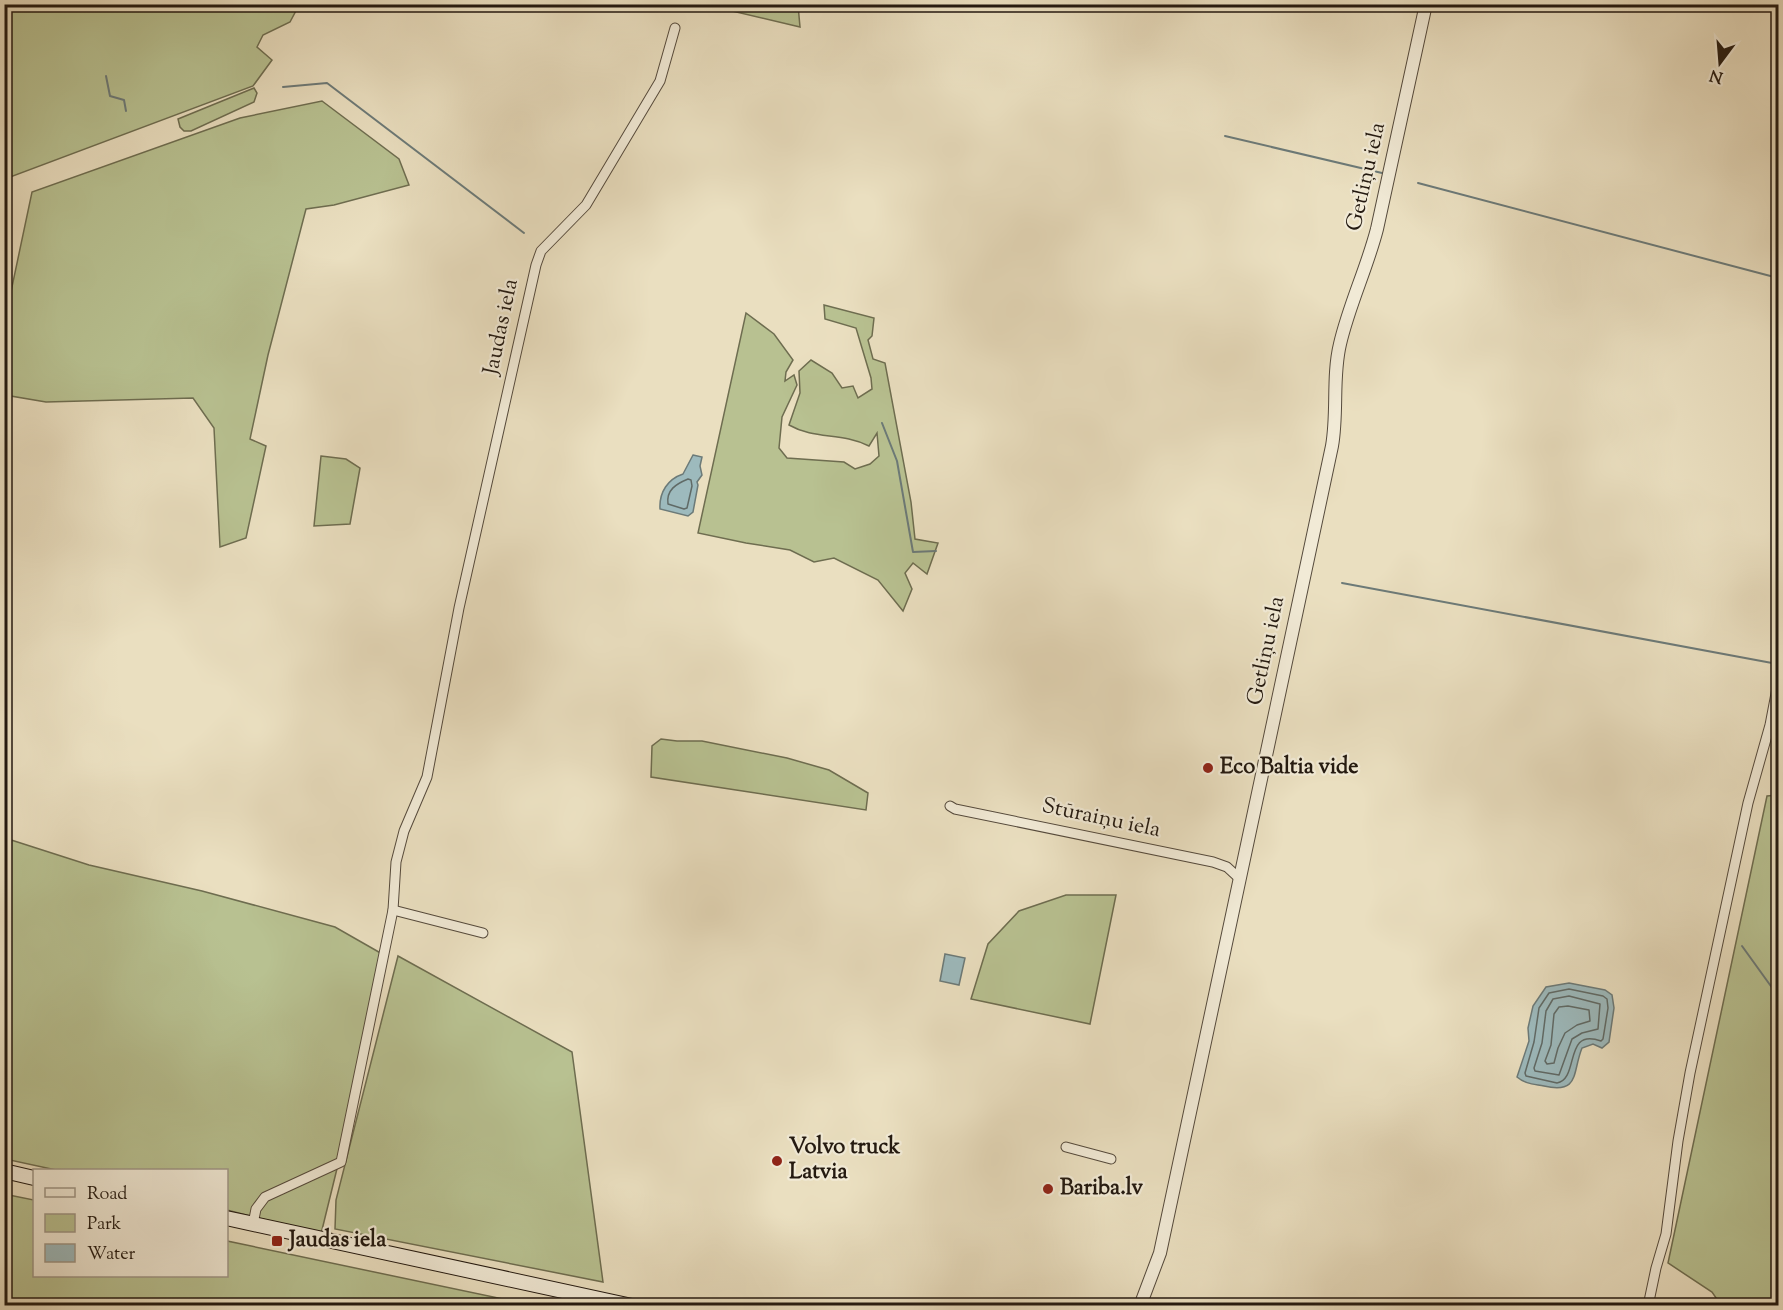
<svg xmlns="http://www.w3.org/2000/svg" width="1783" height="1310" font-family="'Sorts Mill Goudy',serif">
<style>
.green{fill:#b8c191;stroke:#6e6d50;stroke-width:1.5}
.water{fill:#9dbabd;stroke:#6c7a78;stroke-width:1.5}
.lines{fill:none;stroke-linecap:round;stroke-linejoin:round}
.shore{stroke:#606a66;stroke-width:1.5}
.stream{stroke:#6c7a78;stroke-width:2}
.minor-casing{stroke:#554a3c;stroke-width:11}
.tertiary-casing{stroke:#554a3c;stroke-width:14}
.secondary-casing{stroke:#231910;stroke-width:16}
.minor{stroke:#f1ead6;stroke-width:9}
.tertiary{stroke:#f1ead6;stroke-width:12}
.secondary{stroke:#f1ead6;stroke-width:14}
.poi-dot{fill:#8f2418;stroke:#f1ead6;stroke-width:2}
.labels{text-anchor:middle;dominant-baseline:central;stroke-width:4.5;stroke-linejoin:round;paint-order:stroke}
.street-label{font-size:22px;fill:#231910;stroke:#f1ead6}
.poi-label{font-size:22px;font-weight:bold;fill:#231910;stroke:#f1ead6;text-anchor:start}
</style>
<rect width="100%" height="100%" fill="#eadfc0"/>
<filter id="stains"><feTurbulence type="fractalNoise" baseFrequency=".00333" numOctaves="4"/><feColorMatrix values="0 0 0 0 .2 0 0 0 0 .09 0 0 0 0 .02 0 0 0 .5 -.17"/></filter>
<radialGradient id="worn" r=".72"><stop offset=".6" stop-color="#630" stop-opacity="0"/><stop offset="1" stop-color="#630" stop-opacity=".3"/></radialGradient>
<g class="green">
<path d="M 5,4 L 299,4 L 299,5 L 290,22 L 263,35 L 257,47 L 272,60 L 253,86 L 5,179 Z"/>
<path d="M 719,5 L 798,5 L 800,27 L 719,8 Z"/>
<path d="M 254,88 L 257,93 L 254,102 L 191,131 L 184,131 L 180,127 L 178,119 Z"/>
<path d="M 322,101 L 399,159 L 409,185 L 334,205 L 306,209 L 268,355 L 250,439 L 266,446 L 246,538 L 220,547 L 214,428 L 193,398 L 46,402 L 5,395 L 5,320 L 32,192 L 240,118 Z"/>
<path d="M 824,305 L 874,318 L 872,336 L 868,340 L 873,359 L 885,363 L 911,502 L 915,539 L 938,543 L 927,574 L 913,563 L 905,573 L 912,589 L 903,611 L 878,580 L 834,558 L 814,562 L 790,550 L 746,543 L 698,533 L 746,313 L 774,334 L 793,360 L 786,372 L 785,381 L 794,375 L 797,385 L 782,417 L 779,448 L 787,458 L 844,462 L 855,469 L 870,464 L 879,456 L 877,433 L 869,446 C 841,432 815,440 789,425 L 800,393 L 799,371 L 811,360 L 832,373 L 842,388 L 853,386 L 858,398 L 872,389 L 871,378 L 856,328 L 825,319 Z"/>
<path d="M 321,456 L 346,459 L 360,468 L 350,524 L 314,526 Z"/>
<path d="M 661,739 L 677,741 L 702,741 L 787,758 L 829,770 L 868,793 L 866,810 L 651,777 L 652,746 Z"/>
<path d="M 1778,795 L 1778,1305 L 1721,1305 L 1712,1292 L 1668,1263 L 1767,796 Z"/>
<path d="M 5,838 L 89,865 L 202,891 L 335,927 L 384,955 L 356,1091 L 321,1234 L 227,1210 L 226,1170 L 56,1170 L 5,1159 Z"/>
<path d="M 1066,895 L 1116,895 L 1090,1024 L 971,999 L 988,944 L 1019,911 Z"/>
<path d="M 398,956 L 572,1052 L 603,1282 L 335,1229 L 336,1200 Z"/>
<path d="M 4,1194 L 34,1200 L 34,1276 L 226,1276 L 227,1241 L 531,1305 L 5,1305 Z"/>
</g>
<g class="water">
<path d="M 693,455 L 702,457 L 700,466 L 702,475 L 697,482 L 698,485 L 693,512 L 688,516 L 660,509 C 659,492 668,479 683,474 Z"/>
<path d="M 945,954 L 965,958 L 959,985 L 940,981 Z"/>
<path d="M 1569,983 L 1605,990 L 1612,995 L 1614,1008 L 1609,1042 L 1602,1048 L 1593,1044 L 1582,1048 C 1572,1073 1580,1094 1544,1086 C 1534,1084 1525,1084 1517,1077 L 1529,1041 L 1528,1028 L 1533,1006 L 1546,987 Z"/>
</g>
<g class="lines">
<g class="shore">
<path d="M 688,479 L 691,480 L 692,486 L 687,508 L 684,509 L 668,504 C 666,490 676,484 688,479 Z"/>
<path d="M 1569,989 L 1603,996 L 1607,999 L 1608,1008 L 1603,1039 L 1601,1041 C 1563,1027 1580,1079 1557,1083 L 1526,1076 L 1525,1073 L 1534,1042 L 1539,1008 L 1549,993 Z"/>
<path d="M 1569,996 L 1600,1004 L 1598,1029 L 1582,1033 L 1572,1039 L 1559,1075 L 1535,1071 L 1534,1068 L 1542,1043 L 1546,1011 L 1553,999 Z"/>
<path d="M 1568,1006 L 1589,1010 L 1590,1021 L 1577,1025 L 1565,1033 L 1558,1048 L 1554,1063 L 1547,1064 L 1545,1061 L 1551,1045 L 1554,1014 L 1559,1007 Z"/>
</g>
<g class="stream">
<path d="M 106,76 L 110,96 L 124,100 L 126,111"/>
<path d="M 283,87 L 327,83 L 524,233"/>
<path d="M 1225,136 L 1382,173"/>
<path d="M 1418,183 L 1778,278"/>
<path d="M 882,423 L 897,461 L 913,552 L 936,551"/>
<path d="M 1342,583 L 1772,663"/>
<path d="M 1742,946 L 1778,996"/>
</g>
<defs>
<g id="minor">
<path d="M 950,806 L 955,809 L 1213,862 L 1227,867 L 1240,879"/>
<path d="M 393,910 L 483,933"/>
<path d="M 1066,1147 L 1111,1159"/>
<path d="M 253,1224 L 256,1209 L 265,1197 L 341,1162 L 393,910 L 396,862 L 404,831 L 427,777 L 459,608 L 536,265 L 541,251 L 586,205 L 660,81 L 675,28"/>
<path d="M 1648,1306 L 1656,1268 L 1666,1234 L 1678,1141 L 1690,1073 L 1748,803 L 1770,725 L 1778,683"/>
</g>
<path id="tertiary" d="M 1140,1306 L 1160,1253 L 1332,446 C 1338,412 1332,377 1340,344 C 1349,305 1367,268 1377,229 L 1426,4"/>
<g id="secondary">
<path d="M 4,1171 L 34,1178"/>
<path d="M 226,1218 L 632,1306"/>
</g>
</defs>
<use href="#minor" class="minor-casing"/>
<use href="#tertiary" class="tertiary-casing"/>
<use href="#secondary" class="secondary-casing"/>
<use href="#minor" class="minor"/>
<use href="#tertiary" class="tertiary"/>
<use href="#secondary" class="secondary"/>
</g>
<g class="poi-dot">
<circle cx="1208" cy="768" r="6"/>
<circle cx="777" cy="1161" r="6"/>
<circle cx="1048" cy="1189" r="6"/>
<rect x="271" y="1235" width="12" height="12" rx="3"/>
</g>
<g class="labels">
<g class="street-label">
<text transform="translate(1367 177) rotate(-77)">Getliņu iela</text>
<text transform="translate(502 327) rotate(-78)">Jaudas iela</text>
<text transform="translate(1267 651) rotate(-78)">Getliņu iela</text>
<text transform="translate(1101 819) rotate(12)">Stūraiņu iela</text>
</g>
<g class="poi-label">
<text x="1220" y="768">Eco Baltia vide</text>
<text x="789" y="1148">Volvo truck<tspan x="789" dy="25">Latvia</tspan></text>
<text x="1060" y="1189">Bariba.lv</text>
<text x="289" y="1241">Jaudas iela</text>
</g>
</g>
<rect width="1783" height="1310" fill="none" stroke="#eadfc0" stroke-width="24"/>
<rect x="6" y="6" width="1771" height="1298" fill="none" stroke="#231910" stroke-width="3"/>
<rect x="12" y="12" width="1759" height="1286" fill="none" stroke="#231910" stroke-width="1.5"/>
<rect x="33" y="1169" width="195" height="108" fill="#f1ead6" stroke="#9f9687" stroke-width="1.5"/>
<rect x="45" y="1188" width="30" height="9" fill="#f1ead6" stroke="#9f9687" stroke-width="1.5"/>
<text x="87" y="1199" font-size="18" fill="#231910">Road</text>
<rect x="45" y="1214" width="30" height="18" fill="#b8c191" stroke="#9f9687" stroke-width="1.5"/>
<text x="87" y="1229" font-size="18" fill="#231910">Park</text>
<rect x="45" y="1244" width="30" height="18" fill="#9dbabd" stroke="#9f9687" stroke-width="1.5"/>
<text x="87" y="1259" font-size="18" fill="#231910">Water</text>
<g transform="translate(1720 63) rotate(196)" stroke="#f1ead6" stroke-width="4.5" paint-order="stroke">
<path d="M0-4.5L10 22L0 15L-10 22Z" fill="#231910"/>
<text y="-9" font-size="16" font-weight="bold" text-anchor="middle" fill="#231910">N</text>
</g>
<rect width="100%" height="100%" filter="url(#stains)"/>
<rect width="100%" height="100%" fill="url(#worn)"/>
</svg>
